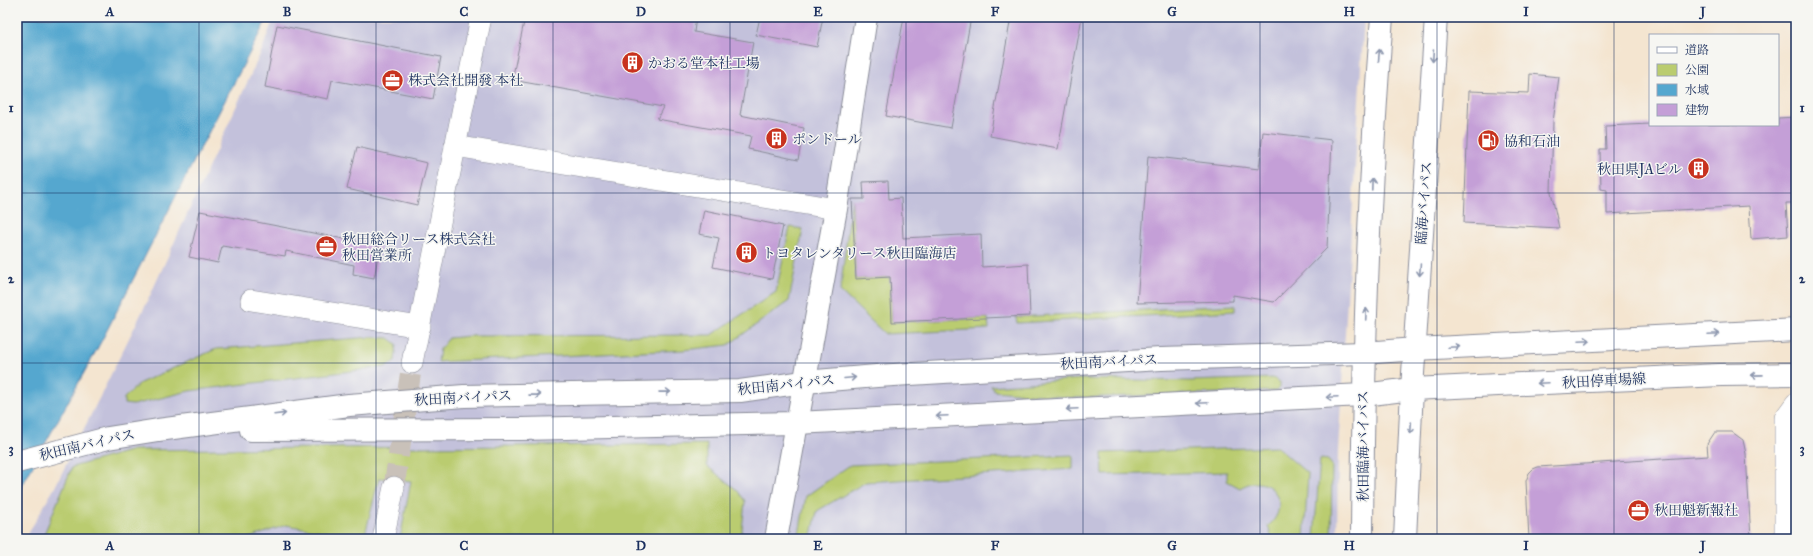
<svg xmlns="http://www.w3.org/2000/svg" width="1813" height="556" font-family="'IM FELL Great Primer','Noto Serif JP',serif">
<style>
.industrial{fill:#c3c1db}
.green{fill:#bacc6f;stroke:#6a7e66}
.water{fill:#54a7cf;stroke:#386b96}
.building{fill:#c49fd7}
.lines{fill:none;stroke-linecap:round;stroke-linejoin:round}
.street-tunnel{stroke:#c9c1b9;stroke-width:21;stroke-dasharray:21 10;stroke-linecap:butt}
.street-casing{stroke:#888a97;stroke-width:22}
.secondary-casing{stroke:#888a97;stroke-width:24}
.primary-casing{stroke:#888a97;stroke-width:24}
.highway-casing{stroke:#888a97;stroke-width:24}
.street{stroke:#fff;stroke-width:21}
.secondary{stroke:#fff;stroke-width:22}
.primary{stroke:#fff;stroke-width:22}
.highway{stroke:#fff;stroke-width:22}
.oneway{stroke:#8d97ae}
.grid{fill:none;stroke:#1b2f5e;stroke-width:1;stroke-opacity:0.55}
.labels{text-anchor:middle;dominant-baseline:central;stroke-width:3;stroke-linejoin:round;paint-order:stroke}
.poi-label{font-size:14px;fill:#1b2f5e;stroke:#f6f6f2;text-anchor:start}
.street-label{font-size:14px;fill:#1b2f5e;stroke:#f6f6f2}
.neatline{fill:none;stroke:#1b2f5e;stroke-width:1.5}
.grid-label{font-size:13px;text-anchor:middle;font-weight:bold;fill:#1b2f5e}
</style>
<rect width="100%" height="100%" fill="#f6f6f2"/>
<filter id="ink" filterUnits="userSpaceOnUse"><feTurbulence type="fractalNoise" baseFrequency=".025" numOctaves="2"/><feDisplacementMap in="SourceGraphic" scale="8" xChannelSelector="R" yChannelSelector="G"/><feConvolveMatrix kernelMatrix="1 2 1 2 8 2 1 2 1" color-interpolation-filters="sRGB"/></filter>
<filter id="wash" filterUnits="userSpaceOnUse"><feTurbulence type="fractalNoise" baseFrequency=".012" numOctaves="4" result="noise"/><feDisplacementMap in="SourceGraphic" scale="16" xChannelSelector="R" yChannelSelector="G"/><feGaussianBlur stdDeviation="0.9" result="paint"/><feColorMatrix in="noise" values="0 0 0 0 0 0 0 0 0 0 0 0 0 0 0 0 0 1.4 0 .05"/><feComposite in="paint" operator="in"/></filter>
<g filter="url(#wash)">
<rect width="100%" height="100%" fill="#f4e5d0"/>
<path class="industrial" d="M 274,17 L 1364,17 L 1338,451 L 1337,539 L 25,539 L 55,487 L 148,300 L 262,50 Z"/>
<g class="green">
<path d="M 852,199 L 856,279 L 890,277 L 892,322 L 988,318 L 989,329 L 885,334 L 840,291 Z"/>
<path d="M 790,227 L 803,229 L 789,301 L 728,345 L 683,350 L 438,362 L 440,349 L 449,338 L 469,336 L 711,335 L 776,292 Z"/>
<path d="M 1235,305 L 1235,311 L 1017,323 L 1016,317 Z"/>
<path d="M 372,337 L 389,338 L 397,344 L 395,361 L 385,367 L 189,391 L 133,405 L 124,404 L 124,398 L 140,383 L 216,349 Z"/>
<path d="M 1273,378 L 1280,382 L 1280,388 L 1276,391 L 1073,398 L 995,391 L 991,386 L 1079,379 L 1190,381 Z"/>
<path d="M 707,444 L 707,466 L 737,490 L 745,501 L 741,539 L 400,539 L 411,481 L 379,478 L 364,539 L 286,525 L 247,539 L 42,539 L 72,467 L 133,450 Z"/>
<path d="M 1277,447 L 1308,474 L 1304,539 L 1272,539 L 1268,526 C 1294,504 1269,470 1240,488 L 1227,481 L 1227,472 L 1103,475 L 1102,453 Z"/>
<path d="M 1073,455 L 1073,469 L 866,482 L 817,511 L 811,539 L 798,539 L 806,496 L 850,465 Z"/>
<path d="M 1320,459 L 1328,460 L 1332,465 L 1331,539 L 1314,539 Z"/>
</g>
<path class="water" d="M 17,17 L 268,17 L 102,340 L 17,495 Z"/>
<g id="blocks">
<g class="building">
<path d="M 525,17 L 696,17 L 694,32 L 753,42 L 740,115 L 804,128 L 798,160 L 748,149 L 751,136 L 657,119 L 663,107 L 512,80 Z"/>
<path d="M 760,17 L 823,17 L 817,47 L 756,35 Z"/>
<path d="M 904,17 L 971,17 L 951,128 L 886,116 Z"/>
<path d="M 1011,17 L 1082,17 L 1058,149 L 990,136 Z"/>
<path d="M 277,25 L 441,57 L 433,99 L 332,80 L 328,99 L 265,87 Z"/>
<path d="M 1530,74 L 1559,77 L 1553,122 L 1551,192 L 1559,228 L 1464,223 L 1469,91 L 1529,93 Z"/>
<path d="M 1796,117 L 1796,203 L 1786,203 L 1788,236 L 1751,239 L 1749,206 L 1607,214 L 1607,190 L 1601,189 L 1600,149 L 1606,149 L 1605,126 L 1650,124 L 1778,125 L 1778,118 Z"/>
<path d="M 1263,132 L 1332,140 L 1327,248 L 1274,302 L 1233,295 L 1233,301 L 1137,303 L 1148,156 L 1259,169 Z"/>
<path d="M 357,147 L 427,163 L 417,205 L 347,189 Z"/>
<path d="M 888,181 L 889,199 L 901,198 L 903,238 L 981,234 L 982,267 L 1028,264 L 1030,316 L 892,322 L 890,277 L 856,279 L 852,199 L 864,199 L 863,182 Z"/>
<path d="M 704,210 L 783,226 L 772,279 L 713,267 L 719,238 L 699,234 Z"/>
<path d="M 200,211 L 380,246 L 374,278 L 353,274 L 354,265 L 286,251 L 285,256 L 222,246 L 218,263 L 189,257 Z"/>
<path d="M 1715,432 L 1732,432 L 1743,440 L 1746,454 L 1751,539 L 1529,539 L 1526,481 L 1529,473 L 1533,469 L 1538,467 L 1708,456 L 1707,444 Z"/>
</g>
</g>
</g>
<g filter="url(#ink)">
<use href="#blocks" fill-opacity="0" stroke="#888a97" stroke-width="1"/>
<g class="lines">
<path class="street-tunnel" d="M 394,487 L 412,363"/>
<defs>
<g id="street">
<path d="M 455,146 L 836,209"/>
<path d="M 251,300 L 420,327"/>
<path d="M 412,363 L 481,17"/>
<path d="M 383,539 L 394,487"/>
<path d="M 1785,539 L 1785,418 L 1796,403"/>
</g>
<path id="secondary" d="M 776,539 L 836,209 L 866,17"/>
<g id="primary">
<path d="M 1415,349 L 1796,330"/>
<path d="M 1412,389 L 1721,375 L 1796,374"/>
</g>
<g id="highway">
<path d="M 251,430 L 521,429 L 796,423 L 1363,395 L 1412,389"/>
<path d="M 17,462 L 108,438 L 158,430 L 349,405 L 464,396 L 740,391 L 804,382 L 877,376 L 1161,359 L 1364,353 L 1415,349"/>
<path d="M 1362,539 C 1363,365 1368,191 1382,17"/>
<path d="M 1405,539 L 1412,389 L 1436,17"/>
</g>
</defs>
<use href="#street" class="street-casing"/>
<use href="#secondary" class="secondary-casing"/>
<use href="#primary" class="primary-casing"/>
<use href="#highway" class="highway-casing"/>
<use href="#street" class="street"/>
<use href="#secondary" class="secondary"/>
<use href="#primary" class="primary"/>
<use href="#highway" class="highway"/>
</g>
<defs><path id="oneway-shaft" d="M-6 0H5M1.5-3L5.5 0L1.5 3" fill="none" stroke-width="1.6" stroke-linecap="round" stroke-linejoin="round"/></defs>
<g class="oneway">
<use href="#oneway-shaft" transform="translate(1379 55) rotate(-85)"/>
<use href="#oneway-shaft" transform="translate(1433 56) rotate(94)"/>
<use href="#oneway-shaft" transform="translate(1372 184) rotate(-88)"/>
<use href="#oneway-shaft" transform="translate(1420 270) rotate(94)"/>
<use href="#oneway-shaft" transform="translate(1366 314) rotate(-87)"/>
<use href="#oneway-shaft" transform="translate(1714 334) rotate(-3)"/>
<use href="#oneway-shaft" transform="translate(1584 341) rotate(-3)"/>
<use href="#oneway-shaft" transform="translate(1454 347) rotate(-3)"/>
<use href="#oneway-shaft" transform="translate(1757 375) rotate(179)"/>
<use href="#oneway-shaft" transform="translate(850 378) rotate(-5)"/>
<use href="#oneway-shaft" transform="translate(1543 383) rotate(177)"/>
<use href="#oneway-shaft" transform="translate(665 392) rotate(-1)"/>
<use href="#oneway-shaft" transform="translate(535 395) rotate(-1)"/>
<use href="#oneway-shaft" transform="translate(1332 397) rotate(177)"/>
<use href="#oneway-shaft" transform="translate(1202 403) rotate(177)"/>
<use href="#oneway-shaft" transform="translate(1072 409) rotate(177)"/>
<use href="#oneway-shaft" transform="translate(280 414) rotate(-7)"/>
<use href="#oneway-shaft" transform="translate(942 416) rotate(177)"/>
<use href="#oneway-shaft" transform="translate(1411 428) rotate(93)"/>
</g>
</g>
<path class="grid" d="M 199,17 L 199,539M 376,17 L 376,539M 553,17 L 553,539M 730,17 L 730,539M 906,17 L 906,539M 1083,17 L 1083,539M 1260,17 L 1260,539M 1437,17 L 1437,539M 1614,17 L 1614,539M 17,193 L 1796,193M 17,363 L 1796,363"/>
<defs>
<symbol id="building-disc" viewBox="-11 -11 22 22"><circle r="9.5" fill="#c8321e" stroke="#f6f6f2"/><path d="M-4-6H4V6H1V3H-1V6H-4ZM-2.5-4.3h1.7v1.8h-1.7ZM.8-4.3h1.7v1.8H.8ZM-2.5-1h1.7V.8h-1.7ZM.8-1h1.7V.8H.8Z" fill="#fff"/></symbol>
<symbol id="office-disc" viewBox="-11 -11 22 22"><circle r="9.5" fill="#c8321e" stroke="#f6f6f2"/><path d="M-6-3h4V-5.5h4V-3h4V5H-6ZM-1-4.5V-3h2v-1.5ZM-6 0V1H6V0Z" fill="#fff"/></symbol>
<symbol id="fuel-disc" viewBox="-11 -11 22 22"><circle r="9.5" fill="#c8321e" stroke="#f6f6f2"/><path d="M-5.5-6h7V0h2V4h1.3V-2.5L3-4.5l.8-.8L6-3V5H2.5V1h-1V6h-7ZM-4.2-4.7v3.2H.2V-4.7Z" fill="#fff"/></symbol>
</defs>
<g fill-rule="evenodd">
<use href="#building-disc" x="620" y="50" width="25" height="25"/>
<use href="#office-disc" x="380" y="68" width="25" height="25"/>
<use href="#building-disc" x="764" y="126" width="25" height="25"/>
<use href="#fuel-disc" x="1476" y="128" width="25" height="25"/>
<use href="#building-disc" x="1686" y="156" width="25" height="25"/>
<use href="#office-disc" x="314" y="234" width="25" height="25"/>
<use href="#building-disc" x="734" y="240" width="25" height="25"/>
<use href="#office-disc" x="1626" y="498" width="25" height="25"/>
</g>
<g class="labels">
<g class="poi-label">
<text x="648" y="63">かおる堂本社工場</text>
<text x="408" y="80">株式会社開發 本社</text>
<text x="792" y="139">ポンドール</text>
<text x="1504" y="141">協和石油</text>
<text x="1682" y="169" text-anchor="end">秋田県JAビル</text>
<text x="342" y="239">秋田総合リース株式会社<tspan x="342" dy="16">秋田営業所</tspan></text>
<text x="762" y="253">トヨタレンタリース秋田臨海店</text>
<text x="1654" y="510">秋田魁新報社</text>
</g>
<g class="street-label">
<text transform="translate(1424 203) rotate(-86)">臨海バイパス</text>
<text transform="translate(1109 362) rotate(-3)">秋田南バイパス</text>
<text transform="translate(1604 381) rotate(-3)">秋田停車場線</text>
<text transform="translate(786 385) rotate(-6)">秋田南バイパス</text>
<text transform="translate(463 398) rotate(-3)">秋田南バイパス</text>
<text transform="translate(87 445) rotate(-13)">秋田南バイパス</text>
<text transform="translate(1363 446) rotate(-90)">秋田臨海バイパス</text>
</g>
</g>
<rect width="1813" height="556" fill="none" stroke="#f6f6f2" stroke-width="44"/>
<rect x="1649" y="34" width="130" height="92" fill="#f6f6f2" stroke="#9ea6b7"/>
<rect x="1657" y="47" width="20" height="6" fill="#ffffff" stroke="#9ea6b7"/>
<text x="1685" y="54" font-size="12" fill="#1b2f5e">道路</text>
<rect x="1657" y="64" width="20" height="12" fill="#bacc6f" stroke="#9ea6b7"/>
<text x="1685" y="74" font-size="12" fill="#1b2f5e">公園</text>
<rect x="1657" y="84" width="20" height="12" fill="#54a7cf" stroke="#9ea6b7"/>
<text x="1685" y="94" font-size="12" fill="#1b2f5e">水域</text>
<rect x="1657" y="104" width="20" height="12" fill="#c49fd7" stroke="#9ea6b7"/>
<text x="1685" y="114" font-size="12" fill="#1b2f5e">建物</text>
<rect x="22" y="22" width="1769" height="512" class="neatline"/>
<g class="grid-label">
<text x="110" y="16">A</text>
<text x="287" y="16">B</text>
<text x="464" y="16">C</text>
<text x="641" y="16">D</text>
<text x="818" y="16">E</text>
<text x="995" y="16">F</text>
<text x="1172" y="16">G</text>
<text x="1349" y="16">H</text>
<text x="1526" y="16">I</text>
<text x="1703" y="16">J</text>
<text x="11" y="112">1</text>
<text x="1802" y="112">1</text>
<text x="11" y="283">2</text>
<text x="1802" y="283">2</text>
<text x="11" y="453">3</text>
<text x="1802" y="453">3</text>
<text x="110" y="550">A</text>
<text x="287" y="550">B</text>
<text x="464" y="550">C</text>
<text x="641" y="550">D</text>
<text x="818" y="550">E</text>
<text x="995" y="550">F</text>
<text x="1172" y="550">G</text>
<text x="1349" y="550">H</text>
<text x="1526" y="550">I</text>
<text x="1703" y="550">J</text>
</g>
</svg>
